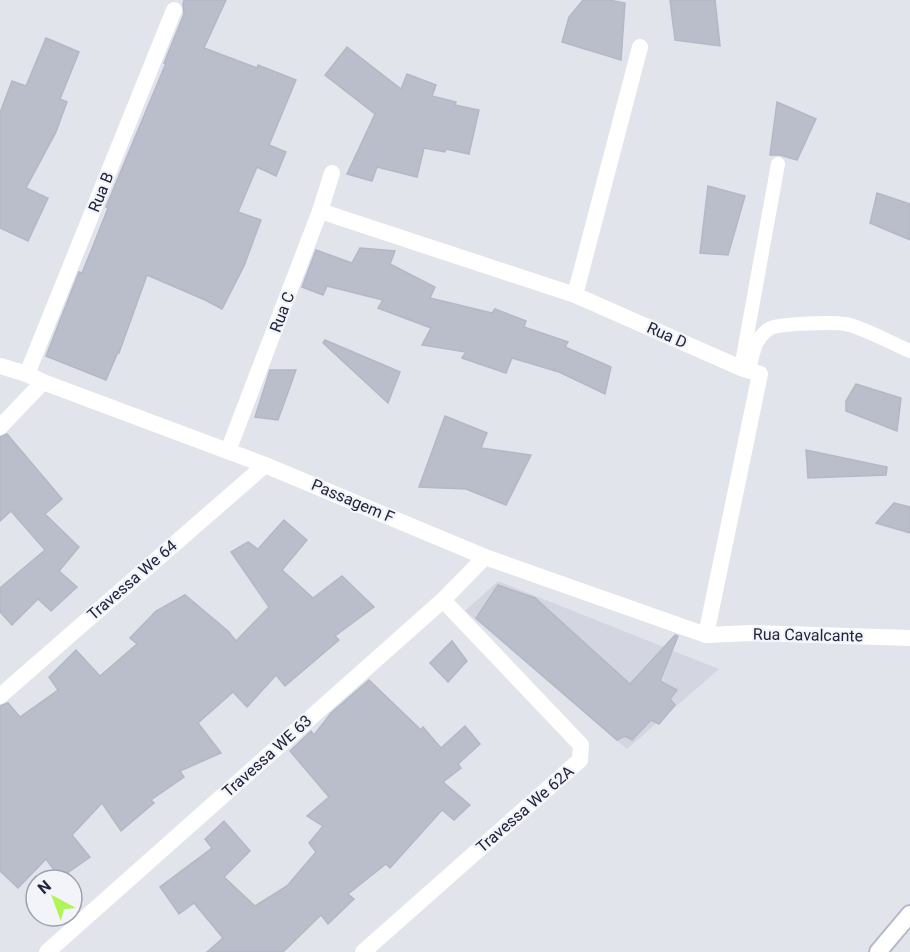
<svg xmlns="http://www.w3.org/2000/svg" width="910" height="952" font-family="Roboto,sans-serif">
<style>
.built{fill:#d3d6e0}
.building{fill:#babeca;stroke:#b4b8c6;stroke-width:1.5}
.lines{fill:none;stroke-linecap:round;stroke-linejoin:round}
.secondary-casing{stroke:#b5b9cc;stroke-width:20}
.service{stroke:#fff;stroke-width:14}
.minor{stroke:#fff;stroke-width:16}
.secondary{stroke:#fff;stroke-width:16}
.labels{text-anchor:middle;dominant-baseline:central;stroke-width:4.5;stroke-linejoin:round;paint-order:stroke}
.street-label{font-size:16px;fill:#21243e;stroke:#f2f4f9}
</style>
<rect width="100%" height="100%" fill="#e2e4ec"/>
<path class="built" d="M 498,581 L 719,669 L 627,749 L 465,611 Z"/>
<g class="building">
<path d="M 184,0 L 226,0 L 204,48 L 257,68 L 258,65 L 296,80 L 269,145 L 286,152 L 276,176 L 257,167 L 238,212 L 261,220 L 244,266 L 222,309 L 205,300 L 147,275 L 119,353 L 118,352 L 106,380 L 46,356 L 79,272 L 82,273 L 93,246 L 108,208 L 106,207 L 166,63 L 164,63 L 184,14 L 183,4 Z"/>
<path d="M 583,0 L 609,0 L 625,3 L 621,60 L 562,42 L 569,17 Z"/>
<path d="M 670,0 L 715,0 L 720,46 L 675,40 Z"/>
<path d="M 46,38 L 79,52 L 60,99 L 67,102 L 56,132 L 26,188 L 48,198 L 28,241 L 0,228 L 0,113 L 12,81 L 26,86 Z"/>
<path d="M 347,47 L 401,89 L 407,74 L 436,85 L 432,96 L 456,102 L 455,105 L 479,110 L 469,154 L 446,149 L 445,152 L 424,148 L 417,177 L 377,167 L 372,181 L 347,174 L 375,114 L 325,75 Z"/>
<path d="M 777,102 L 816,119 L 797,160 L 780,155 L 770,155 Z"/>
<path d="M 708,186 L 745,196 L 728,255 L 700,253 Z"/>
<path d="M 877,193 L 910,204 L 910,240 L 870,223 Z"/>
<path d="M 360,248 L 395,251 L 390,264 L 435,287 L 430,298 L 492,313 L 495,309 L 526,321 L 524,327 L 568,342 L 565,347 L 611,367 L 605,394 L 559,372 L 512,358 L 506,373 L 462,358 L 466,352 L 422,345 L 431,328 L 378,308 L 383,300 L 327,286 L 323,295 L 302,287 L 316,250 L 352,263 Z"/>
<path d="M 325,340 L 400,372 L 388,403 L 323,343 Z"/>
<path d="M 270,370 L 296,370 L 278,420 L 255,417 Z"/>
<path d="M 856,384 L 901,398 L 897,431 L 846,411 L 846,401 Z"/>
<path d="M 445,416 L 487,433 L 481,448 L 531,455 L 506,505 L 466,489 L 419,487 Z"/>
<path d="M 7,434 L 62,499 L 45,514 L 79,547 L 59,571 L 77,587 L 51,611 L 38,599 L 12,625 L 0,612 L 0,588 L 45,550 L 11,511 L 0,521 L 0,437 Z"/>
<path d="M 806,450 L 887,467 L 886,475 L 808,478 Z"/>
<path d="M 894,503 L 910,507 L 910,533 L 876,523 Z"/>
<path d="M 284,520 L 307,540 L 282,570 L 313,598 L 342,576 L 374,607 L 335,636 L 339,640 L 285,686 L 276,675 L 247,707 L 233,692 L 198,723 L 221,753 L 180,771 L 184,777 L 151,800 L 154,803 L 121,831 L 102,803 L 72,835 L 90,857 L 60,878 L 46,859 L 18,888 L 0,871 L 0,706 L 8,703 L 20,717 L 58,690 L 49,677 L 76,650 L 100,676 L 137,644 L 130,638 L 156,611 L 185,595 L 228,631 L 236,641 L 269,607 L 231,552 L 248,542 L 258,549 Z"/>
<path d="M 498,585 L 535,598 L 630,684 L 675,635 L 678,636 L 660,681 L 677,690 L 670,699 L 675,705 L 659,724 L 651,720 L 632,740 L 625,736 L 617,740 L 476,618 Z"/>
<path d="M 452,641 L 467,661 L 448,682 L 430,663 Z"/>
<path d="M 369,680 L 421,730 L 423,727 L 441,748 L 465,726 L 480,744 L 458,764 L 461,768 L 443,782 L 470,805 L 454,820 L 442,810 L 390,868 L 386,864 L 348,894 L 354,899 L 328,924 L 321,915 L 283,952 L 207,952 L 223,938 L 194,903 L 179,914 L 160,887 L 212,848 L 205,839 L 224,821 L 250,851 L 224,877 L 255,906 L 287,886 L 316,852 L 309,843 L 323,826 L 307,816 L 329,797 L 290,751 L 311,731 L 314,735 L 331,713 Z"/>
</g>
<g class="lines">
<defs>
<path id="secondary" d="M 878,952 L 910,914"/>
</defs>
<use href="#secondary" class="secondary-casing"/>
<g class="service">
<path d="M 750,365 C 753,352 756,337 769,329 C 778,323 834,322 846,324 C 862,327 893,344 910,351"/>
<path d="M 741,368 L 778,164"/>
</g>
<g class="minor">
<path d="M 320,211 L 575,295 L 741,368 L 760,374 L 706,635"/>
<path d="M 575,295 L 640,47"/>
<path d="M 0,366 L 27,374 L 43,382 L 265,465 L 485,557 L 706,635 L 751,633 L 910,638"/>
<path d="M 27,374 L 174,10"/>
<path d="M 0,427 L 43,382"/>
<path d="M 228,451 L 320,211 L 332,173"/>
<path d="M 0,696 L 265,465"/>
<path d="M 47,952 L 443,600 L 485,557"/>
<path d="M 363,952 L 580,760 L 581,745 L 443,600"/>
</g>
<use href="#secondary" class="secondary"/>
</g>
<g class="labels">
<g class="street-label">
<text transform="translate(101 192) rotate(-68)">Rua B</text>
<text transform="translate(282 312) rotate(-69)">Rua C</text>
<text transform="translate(667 335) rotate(24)">Rua D</text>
<text transform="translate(353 501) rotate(23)">Passagem F</text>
<text transform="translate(132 580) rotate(-41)">Travessa We 64</text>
<text transform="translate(808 635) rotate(1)">Rua Cavalcante</text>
<text transform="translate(267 756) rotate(-42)">Travessa WE 63</text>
<text transform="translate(525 809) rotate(-41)">Travessa We 62A</text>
</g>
</g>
<g transform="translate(54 898) rotate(319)"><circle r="28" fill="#f2f4f9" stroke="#9ea1ae" stroke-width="1.5"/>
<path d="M0-4.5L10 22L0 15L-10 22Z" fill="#b0f458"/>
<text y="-9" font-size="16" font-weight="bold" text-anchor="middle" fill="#21243e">N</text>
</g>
</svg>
